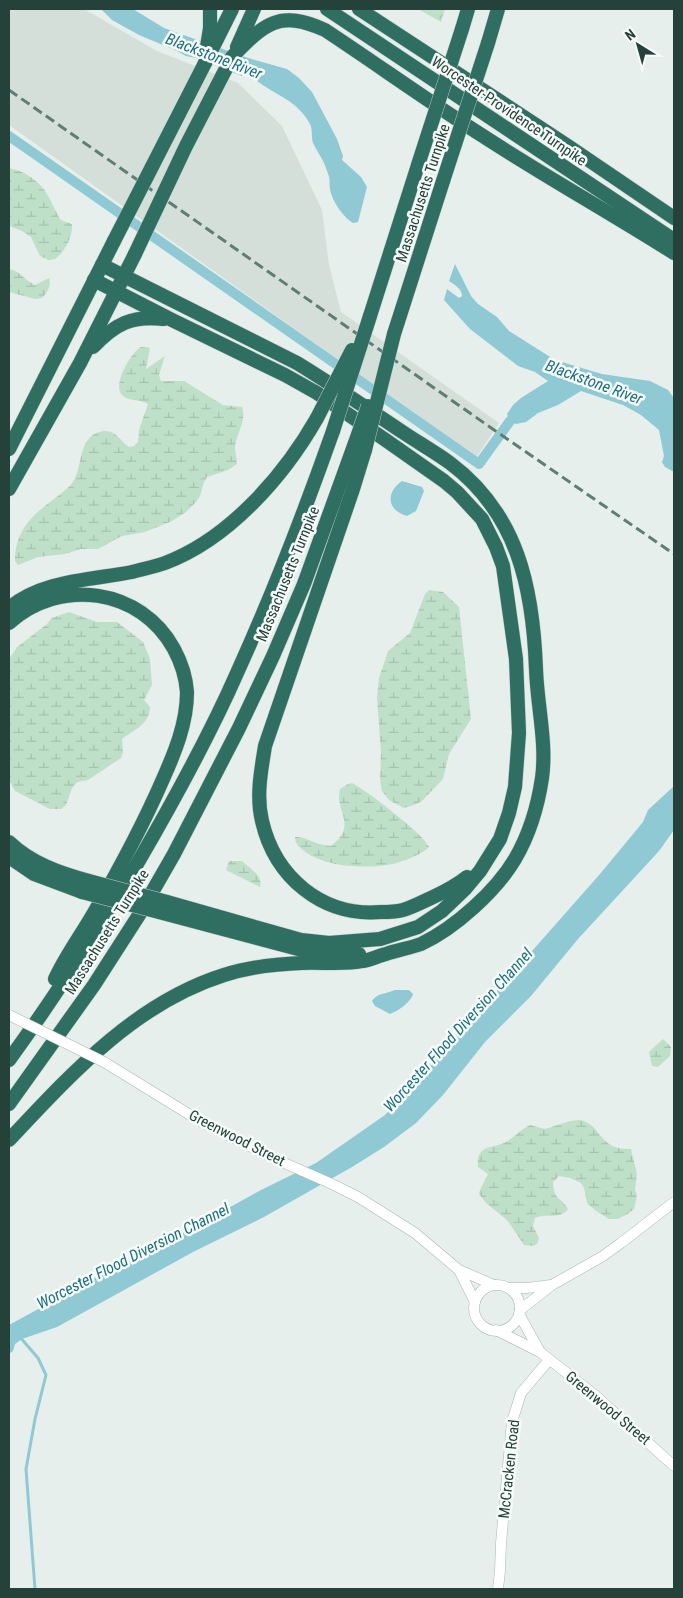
<svg xmlns="http://www.w3.org/2000/svg" width="683" height="1598" font-family="'Roboto Condensed',sans-serif">
<style>
.built{fill:#d4dfda}
.forest{fill:url(#forest-crowns)}
.wetland{fill:url(#wetland-marsh)}
.water{fill:#8ec9d4}
.lines{fill:none;stroke-linecap:round;stroke-linejoin:round}
.stream{stroke:#8ec9d4;stroke-width:3}
.canal{stroke:#8ec9d4;stroke-width:10}
.minor-casing{stroke:#a8b8b2;stroke-width:11}
.highway-casing{stroke:#c2cac8;stroke-width:15}
.minor{stroke:#fff;stroke-width:10}
.highway{stroke:#2f6f62;stroke-width:14}
.rail{stroke:#5f7d75;stroke-width:3;stroke-dasharray:10 5;stroke-linecap:butt}
.minor-bridge-casing{stroke:#a8b8b2;stroke-width:11;stroke-linecap:butt}
.highway-bridge-casing{stroke:#c2cac8;stroke-width:15;stroke-linecap:butt}
.minor-bridge{stroke:#fff;stroke-width:10}
.highway-bridge{stroke:#2f6f62;stroke-width:14}
.labels{text-anchor:middle;dominant-baseline:central;stroke-width:5;stroke-linejoin:round;paint-order:stroke}
.street-label{font-size:15px;fill:#24423a;stroke:#f7fbf9}
.water-label{font-size:16px;font-style:italic;fill:#1c6f80;stroke:#f7fbf9}
</style>
<defs>
<pattern id="forest-crowns" width="20" height="18" patternUnits="userSpaceOnUse" patternTransform="scale(1.25)"><rect width="20" height="18" fill="#bfe0c8"/><path d="M2 6a3 3 0 1 1 6 0M12 15a3 3 0 1 1 6 0" fill="none" stroke="#a4c1ad"/></pattern>
<pattern id="wetland-marsh" width="20" height="14" patternUnits="userSpaceOnUse" patternTransform="scale(1.25)"><rect width="20" height="14" fill="#bfe0c8"/><path d="M1 5h8M5 5V1M11 12h8M15 12V8" fill="none" stroke="#a4c1ad"/></pattern>
</defs>
<rect width="100%" height="100%" fill="#e6efeb"/>
<path class="built" d="M 9,9 L 84,9 L 157,51 L 238,83 L 282,126 L 322,210 L 329,265 L 341,312 L 499,423 L 476,458 L 9,125 Z"/>
<path class="forest" d="M 418,9 L 445,9 L 441,22 Z"/>
<g class="wetland">
<path d="M 9,168 C 24,171 39,180 47,194 C 52,202 55,211 60,219 L 63,221 L 72,224 C 73,236 65,252 55,259 L 49,260 L 40,256 L 31,237 L 22,231 L 9,226 Z"/>
<path d="M 9,269 C 22,272 24,280 35,285 L 49,278 C 52,285 47,293 42,298 L 35,299 L 9,292 Z"/>
<path d="M 141,347 L 150,348 L 146,369 L 165,356 L 159,375 L 161,381 L 184,381 L 223,405 L 242,407 C 247,421 236,434 235,447 C 235,453 237,458 237,464 L 228,470 L 207,477 L 204,482 L 200,496 L 196,502 L 186,512 L 172,521 L 145,532 L 122,536 L 98,549 L 81,549 L 65,554 L 38,557 L 18,565 L 15,561 C 15,531 32,515 54,499 C 61,493 70,488 74,480 C 83,465 78,434 104,431 C 116,430 121,442 129,447 L 134,446 L 138,442 L 139,430 L 148,404 C 141,399 129,402 122,395 C 112,385 131,352 141,347 Z"/>
<path d="M 429,590 L 443,592 L 459,607 L 471,719 L 449,754 L 443,779 L 422,801 L 414,805 L 404,808 L 389,800 L 382,791 L 380,779 L 381,753 L 377,697 L 379,678 L 388,651 L 410,633 L 425,594 Z"/>
<path d="M 69,612 L 97,622 L 117,622 L 143,642 L 150,659 L 152,685 L 144,700 L 150,707 C 149,725 135,729 122,739 L 123,752 L 121,758 L 88,780 L 77,782 L 72,788 L 66,805 L 61,809 L 50,809 L 15,791 L 9,780 L 9,659 L 17,647 L 47,624 L 52,618 Z"/>
<path d="M 352,783 C 366,790 425,835 429,847 C 422,855 397,864 386,865 C 362,869 321,866 303,850 C 298,846 295,843 295,837 L 301,837 L 319,844 L 331,846 C 359,825 334,811 340,789 L 348,784 Z"/>
<path d="M 229,861 L 242,861 L 244,863 C 252,870 263,876 260,887 L 226,870 Z"/>
<path d="M 663,1039 L 671,1047 L 670,1056 L 658,1067 L 652,1066 L 649,1052 Z"/>
<path d="M 580,1120 C 597,1123 600,1142 615,1147 C 620,1149 626,1149 631,1149 L 637,1174 L 635,1190 L 637,1195 L 636,1201 L 634,1209 L 628,1214 L 617,1219 L 609,1219 L 596,1211 L 587,1203 L 584,1188 L 581,1183 L 570,1178 L 559,1176 L 553,1182 C 554,1202 561,1196 568,1209 C 559,1221 546,1212 535,1218 L 533,1226 L 539,1238 L 537,1244 L 533,1246 L 524,1245 L 507,1220 L 486,1203 L 479,1194 L 480,1190 L 488,1174 L 478,1167 C 476,1145 490,1149 504,1143 C 513,1139 521,1129 530,1125 L 545,1129 L 570,1121 Z"/>
</g>
<g class="water">
<path d="M 101,9 L 133,9 L 164,28 L 248,58 L 287,69 L 299,78 L 312,92 L 337,139 L 343,156 L 342,160 L 361,177 L 367,187 L 358,222 L 353,223 C 343,217 332,201 330,189 C 329,185 330,181 329,177 C 328,173 326,168 324,163 C 321,156 316,150 313,143 C 311,137 313,130 310,124 C 296,98 272,95 251,76 L 242,76 L 196,58 L 186,56 L 175,50 L 139,35 L 112,20 Z"/>
<path d="M 455,264 L 471,296 L 478,304 L 497,317 L 509,331 L 555,360 L 602,374 L 650,381 L 668,390 L 674,398 L 674,472 L 665,467 L 662,462 L 664,456 L 659,430 L 641,415 L 623,405 L 581,391 L 558,405 L 538,413 L 526,422 L 516,424 L 510,421 L 507,414 L 513,405 L 521,398 L 548,381 L 535,372 L 518,366 L 470,329 L 444,300 L 447,289 L 459,298 L 462,296 C 462,289 455,285 449,281 Z"/>
<path d="M 402,481 L 422,487 L 424,491 L 416,511 L 407,516 C 386,510 386,492 402,481 Z"/>
<path d="M 674,786 L 674,830 L 659,851 L 578,939 L 531,996 L 485,1042 L 443,1095 L 416,1123 L 384,1147 L 352,1167 L 264,1217 L 193,1252 L 57,1327 L 22,1339 L 15,1344 L 13,1351 L 9,1354 L 9,1325 L 112,1269 L 138,1258 L 261,1190 L 316,1163 L 385,1115 L 419,1079 L 600,874 L 643,822 L 648,810 Z"/>
<path d="M 395,990 L 409,990 L 413,994 C 411,1002 398,1011 390,1014 L 375,1006 L 372,1001 C 377,993 386,994 395,990 Z"/>
</g>
<g class="lines">
<path class="stream" d="M 19,1336 L 38,1358 L 46,1375 L 35,1419 L 26,1469 L 35,1589"/>
<path class="canal" d="M 9,136 L 479,464 L 510,421 L 519,412"/>
<defs>
<g id="minor">
<path d="M 104,1062 L 200,1121 L 273,1158 L 332,1184 L 358,1197 L 415,1233 L 459,1270 L 494,1285"/>
<path d="M 459,1270 L 475,1302"/>
<circle cx="497" cy="1308" r="23"/>
<path d="M 509,1288 L 527,1288 L 551,1285"/>
<path d="M 520,1310 L 552,1285 L 603,1256 L 621,1243 L 674,1202"/>
<path d="M 519,1314 L 540,1352"/>
<path d="M 496,1330 L 540,1352 L 596,1396 L 674,1466"/>
<path d="M 498,1589 L 500,1571 L 501,1543 L 512,1422 L 521,1393 L 549,1360"/>
</g>
<g id="highway">
<path d="M 327,9 L 674,240"/>
<path d="M 359,9 L 568,146 L 674,218"/>
<path d="M 462,29 L 468,9"/>
<path d="M 488,43 L 498,9"/>
<path d="M 237,47 L 254,9"/>
<path d="M 206,53 L 210,28 L 210,9"/>
<path d="M 232,57 C 264,24 279,9 325,30 C 378,65 429,102 483,136 C 546,177 611,213 674,253"/>
<path d="M 205,63 L 232,9"/>
<path d="M 94,280 L 172,320 L 285,375 L 317,393 L 387,441 L 444,481 L 457,492 L 482,519 L 496,547 L 503,566 L 516,659 L 519,733 L 515,787 L 509,813 L 500,839 L 480,871 L 465,889 L 442,911 L 418,927 L 380,939 L 329,943 L 301,940 L 167,902"/>
<path d="M 370,316 L 418,165"/>
<path d="M 394,334 L 443,181"/>
<path d="M 93,347 C 115,324 132,315 164,319"/>
<path d="M 9,449 L 114,241"/>
<path d="M 365,450 L 353,489 L 265,746 C 261,771 256,796 262,821 C 275,877 322,917 381,912 C 388,912 396,912 403,910 C 413,907 422,902 431,898 C 444,892 456,886 467,877"/>
<path d="M 9,489 L 80,363 L 135,254"/>
<path d="M 9,608 C 43,580 91,580 132,572 C 142,569 154,567 165,563 C 229,539 284,476 317,418"/>
<path d="M 9,623 C 60,577 141,588 174,649 C 181,662 186,678 187,692 C 187,723 175,752 163,779 C 143,825 120,868 95,911 C 82,934 66,955 55,979"/>
<path d="M 9,842 C 31,863 59,873 89,881"/>
<path d="M 9,857 L 34,874 L 82,892"/>
<path d="M 159,912 L 302,950 L 359,954"/>
<path d="M 9,1060 C 55,997 97,931 137,864 C 173,802 208,739 237,673 C 273,594 304,513 333,431"/>
<path d="M 9,1104 L 94,985 L 139,915 L 174,854 L 239,728 L 273,656 L 304,584 L 355,443"/>
<path d="M 9,1140 C 70,1075 135,1003 224,975 C 249,967 275,964 302,963 C 322,962 343,965 363,961 C 370,960 378,956 386,954 C 397,950 410,948 421,944 C 455,928 496,891 515,859 C 529,835 538,805 542,778 C 547,743 537,704 536,669 C 533,588 518,514 450,463 C 435,452 419,443 404,433 C 368,409 333,385 297,363 L 102,265"/>
</g>
</defs>
<use href="#minor" class="minor-casing"/>
<use href="#highway" class="highway-casing"/>
<use href="#minor" class="minor"/>
<use href="#highway" class="highway"/>
<path class="rail" d="M 9,90 L 497,432 L 674,554"/>
<defs>
<path id="minor-bridge" d="M 9,1015 L 104,1062"/>
<g id="highway-bridge">
<path d="M 418,165 L 462,29"/>
<path d="M 443,181 L 488,43"/>
<path d="M 114,241 L 205,63"/>
<path d="M 135,254 L 186,146 L 232,57"/>
<path d="M 317,418 L 352,350"/>
<path d="M 333,431 L 370,316"/>
<path d="M 355,443 L 368,406"/>
<path d="M 365,450 L 394,334"/>
<path d="M 89,881 L 167,902"/>
<path d="M 82,892 L 159,912"/>
</g>
</defs>
<use href="#minor-bridge" class="minor-bridge-casing"/>
<use href="#highway-bridge" class="highway-bridge-casing"/>
<use href="#minor-bridge" class="minor-bridge"/>
<use href="#highway-bridge" class="highway-bridge"/>
</g>
<g class="labels">
<g class="street-label">
<text transform="translate(509 111) rotate(34)">Worcester-Providence Turnpike</text>
<text transform="translate(423 193) rotate(-72)">Massachusetts Turnpike</text>
<text transform="translate(288 574) rotate(-68)">Massachusetts Turnpike</text>
<text transform="translate(107 932) rotate(-58)">Massachusetts Turnpike</text>
<text transform="translate(237 1138) rotate(27)">Greenwood Street</text>
<text transform="translate(608 1408) rotate(40)">Greenwood Street</text>
<text transform="translate(509 1469) rotate(-84)">McCracken Road</text>
</g>
<g class="water-label">
<text transform="translate(214 56) rotate(21)">Blackstone River</text>
<text transform="translate(594 382) rotate(20)">Blackstone River</text>
<text transform="translate(458 1030) rotate(-48)">Worcester Flood Diversion Channel</text>
<text transform="translate(133 1256) rotate(-27)">Worcester Flood Diversion Channel</text>
</g>
</g>
<rect width="683" height="1598" fill="none" stroke="#24423a" stroke-width="20"/>
<g transform="translate(638 45) rotate(323)" stroke="#f7fbf9" stroke-width="4" paint-order="stroke">
<path d="M0-4L9 19L0 12L-9 19Z" fill="#24423a"/>
<text y="-8" font-size="14" font-weight="bold" text-anchor="middle" fill="#24423a">N</text>
</g>
</svg>
